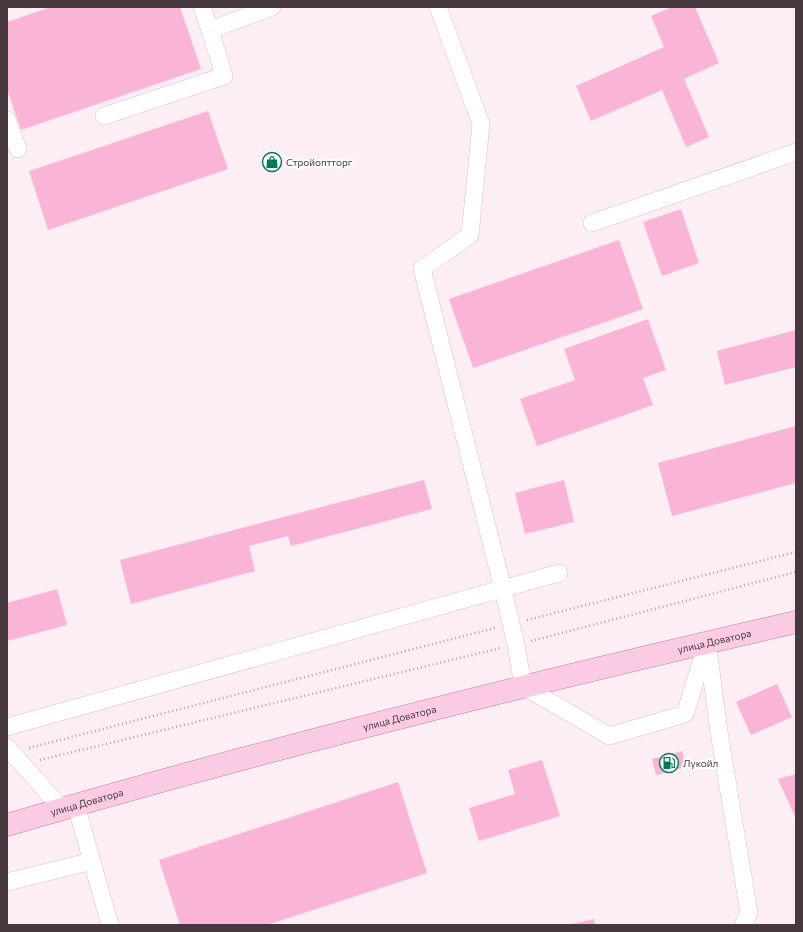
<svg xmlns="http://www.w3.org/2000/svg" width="803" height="932" font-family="Commissioner,sans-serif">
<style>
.building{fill:#fab4d6}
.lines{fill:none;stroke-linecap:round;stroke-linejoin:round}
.minor-casing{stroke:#e2bece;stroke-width:18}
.major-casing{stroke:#b9819d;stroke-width:23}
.path{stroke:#b1a3a9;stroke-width:2.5;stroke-dasharray:1 3;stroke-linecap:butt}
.minor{stroke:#fff;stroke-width:17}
.major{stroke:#facbe3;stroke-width:22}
.labels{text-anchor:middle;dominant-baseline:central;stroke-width:4;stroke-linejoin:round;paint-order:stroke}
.poi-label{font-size:10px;fill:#46383e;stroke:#fff;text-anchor:start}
.street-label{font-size:10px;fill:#46383e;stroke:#fff}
</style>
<rect width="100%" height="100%" fill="#fdeef5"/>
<g class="building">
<path d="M 51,7 L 180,7 L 201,69 L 21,130 L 7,89 L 7,22 Z"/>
<path d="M 672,7 L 695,7 L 719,63 L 684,79 L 709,137 L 686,147 L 662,90 L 591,121 L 576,86 L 664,47 L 651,16 Z"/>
<path d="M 208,111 L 228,169 L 48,230 L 29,171 Z"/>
<path d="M 681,209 L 699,263 L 662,276 L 643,222 Z"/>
<path d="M 619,240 L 643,309 L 473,368 L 449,299 Z"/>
<path d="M 648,319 L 666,370 L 643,378 L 653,405 L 537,446 L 520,399 L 575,380 L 564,349 Z"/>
<path d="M 796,330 L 796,367 L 725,385 L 717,351 Z"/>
<path d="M 796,426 L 796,483 L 672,516 L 658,463 Z"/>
<path d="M 424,480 L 432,509 L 291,546 L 288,536 L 249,546 L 255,571 L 131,604 L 120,560 Z"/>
<path d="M 564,480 L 574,522 L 525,534 L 515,493 Z"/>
<path d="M 57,589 L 67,625 L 7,641 L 7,603 Z"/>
<path d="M 777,684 L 792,717 L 751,735 L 736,702 Z"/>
<path d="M 682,751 L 686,767 L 656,775 L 652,759 Z"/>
<path d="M 542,760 L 560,816 L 479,841 L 469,808 L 515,794 L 508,770 Z"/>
<path d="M 796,774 L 796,819 L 778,779 Z"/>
<path d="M 398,782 L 427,873 L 267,925 L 180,925 L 159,860 Z"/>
<path d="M 594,919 L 595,925 L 572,925 L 572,924 Z"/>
</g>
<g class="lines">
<defs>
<g id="minor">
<path d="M 202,7 L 210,30"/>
<path d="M 438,7 L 481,124 L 470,235 L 422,269 L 503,589 L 516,645 L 523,686 L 609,736 L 685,714 L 707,643"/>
<path d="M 104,116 L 224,76 L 210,30 L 272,7"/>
<path d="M 7,120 L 18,149"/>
<path d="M 592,223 L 796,152"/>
<path d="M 708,649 L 719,732 L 749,913 L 743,925"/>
<path d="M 7,727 L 559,573"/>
<path d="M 7,747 L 62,809"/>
<path d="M 76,805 L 110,925"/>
<path d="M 7,882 L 92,861"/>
</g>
<g id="major">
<path id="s1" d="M 7,825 C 268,748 531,683 796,622"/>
</g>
</defs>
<use href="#minor" class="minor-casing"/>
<use href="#major" class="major-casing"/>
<g class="path">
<path d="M 527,620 L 796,552"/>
<path d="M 531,641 L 796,572"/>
<path d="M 29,748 L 495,628"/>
<path d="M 40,760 L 501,648"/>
</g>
<use href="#minor" class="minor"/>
<use href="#major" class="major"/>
</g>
<defs>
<symbol id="shop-ring" viewBox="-11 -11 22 22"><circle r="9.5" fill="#fff" stroke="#027a57" stroke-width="1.5"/><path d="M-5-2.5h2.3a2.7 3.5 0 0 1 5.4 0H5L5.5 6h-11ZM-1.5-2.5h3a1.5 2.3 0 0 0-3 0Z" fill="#027a57"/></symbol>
<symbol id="fuel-ring" viewBox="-11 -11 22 22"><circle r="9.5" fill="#fff" stroke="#027a57" stroke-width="1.5"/><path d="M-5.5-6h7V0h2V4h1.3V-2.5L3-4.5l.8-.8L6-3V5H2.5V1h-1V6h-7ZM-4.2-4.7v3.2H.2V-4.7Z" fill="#027a57"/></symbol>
</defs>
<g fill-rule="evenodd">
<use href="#shop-ring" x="261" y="151" width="22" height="22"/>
<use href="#fuel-ring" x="658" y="752" width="22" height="22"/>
</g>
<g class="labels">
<g class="poi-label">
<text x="286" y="162">Стройоптторг</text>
<text x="683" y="763">Лукойл</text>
</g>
<g class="street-label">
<text stroke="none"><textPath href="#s1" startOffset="731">улица Доватора</textPath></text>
<text stroke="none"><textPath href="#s1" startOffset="407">улица Доватора</textPath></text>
<text stroke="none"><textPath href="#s1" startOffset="83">улица Доватора</textPath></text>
</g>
</g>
<rect width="803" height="932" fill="none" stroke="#46383e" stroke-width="16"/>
</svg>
